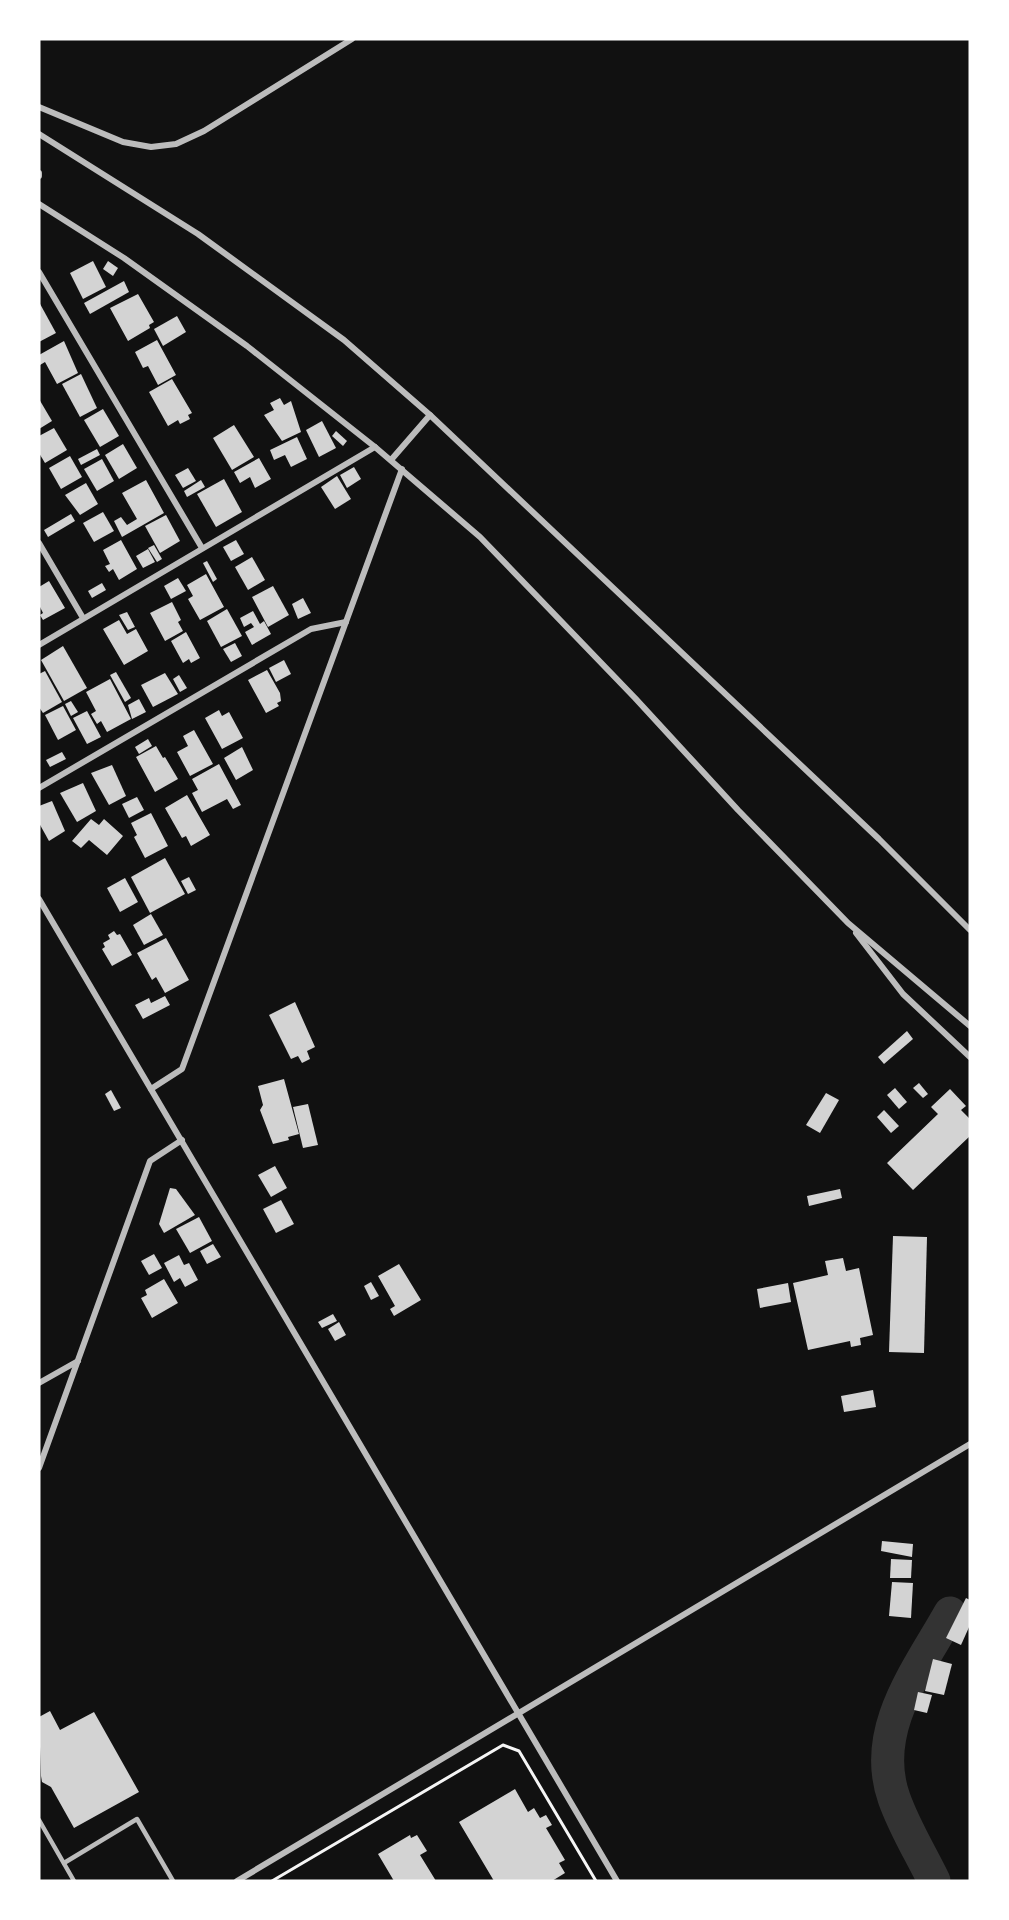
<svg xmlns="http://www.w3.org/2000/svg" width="1009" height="1920" font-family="Montserrat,sans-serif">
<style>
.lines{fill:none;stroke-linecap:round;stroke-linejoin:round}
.river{stroke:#333;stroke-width:33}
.building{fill:#d3d3d3}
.path{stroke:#f5f5f5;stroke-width:3}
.service{stroke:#bcbcbc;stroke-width:4.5}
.minor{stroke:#bcbcbc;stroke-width:6}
</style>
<rect width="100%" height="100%" fill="#111"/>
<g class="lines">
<path class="river" d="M 934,1881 C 921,1854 904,1827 894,1798 C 870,1730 918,1670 950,1613"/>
</g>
<g class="building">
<path d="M 93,261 L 106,287 L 83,299 L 70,273 Z"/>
<path d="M 108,261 L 118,268 L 113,276 L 103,269 Z"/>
<path d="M 124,281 L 129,292 L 90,314 L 84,303 Z"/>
<path d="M 138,294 L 154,322 L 149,325 L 150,328 L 128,341 L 110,308 Z"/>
<path d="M 39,302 L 56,333 L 39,342 Z"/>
<path d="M 177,316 L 186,332 L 163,346 L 154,329 Z"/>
<path d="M 157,340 L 176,375 L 158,385 L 148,366 L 143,368 L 135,352 Z"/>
<path d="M 64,341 L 78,373 L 57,384 L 45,362 L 40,365 L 39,355 Z"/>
<path d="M 81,374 L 97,408 L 80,417 L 62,384 Z"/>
<path d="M 172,379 L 192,413 L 188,415 L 190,419 L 180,424 L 178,420 L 168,426 L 149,392 Z"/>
<path d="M 280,398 L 284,405 L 291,401 L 301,432 L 282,441 L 264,415 L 274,410 L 270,403 Z"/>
<path d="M 39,399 L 52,421 L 39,429 Z"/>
<path d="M 103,409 L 119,436 L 100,447 L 84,420 Z"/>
<path d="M 322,421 L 336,448 L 319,457 L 306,430 Z"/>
<path d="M 234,425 L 254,457 L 232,470 L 213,438 Z"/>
<path d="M 54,428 L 67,450 L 45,463 L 39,453 L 39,436 Z"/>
<path d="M 336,431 L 347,441 L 343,446 L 332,436 Z"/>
<path d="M 297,437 L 307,459 L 291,467 L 285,455 L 274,460 L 270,450 Z"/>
<path d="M 123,444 L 137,468 L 119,479 L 105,455 Z"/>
<path d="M 97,449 L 100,455 L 81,465 L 78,459 Z"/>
<path d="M 70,456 L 82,477 L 61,489 L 49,468 Z"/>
<path d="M 259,458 L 271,479 L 255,488 L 250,477 L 240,483 L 234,472 Z"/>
<path d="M 102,459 L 114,481 L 97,491 L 84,469 Z"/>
<path d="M 354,467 L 361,479 L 347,488 L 340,475 Z"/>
<path d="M 188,468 L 196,481 L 183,488 L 175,475 Z"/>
<path d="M 337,476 L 351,499 L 335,509 L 321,487 Z"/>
<path d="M 224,479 L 242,512 L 216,527 L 197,494 Z"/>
<path d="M 146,480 L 164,513 L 122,537 L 114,521 L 121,517 L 127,525 L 137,519 L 122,493 Z"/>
<path d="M 201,480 L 205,487 L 187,497 L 184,491 Z"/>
<path d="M 86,483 L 98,504 L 80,515 L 65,495 Z"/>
<path d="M 103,512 L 114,531 L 94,542 L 83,523 Z"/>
<path d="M 71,514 L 75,521 L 48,537 L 44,530 Z"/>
<path d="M 166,515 L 180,541 L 160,553 L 145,526 Z"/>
<path d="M 121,540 L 137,569 L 119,580 L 113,569 L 109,572 L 105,566 L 110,564 L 103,550 Z"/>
<path d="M 236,540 L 244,554 L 231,561 L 223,547 Z"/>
<path d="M 154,545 L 162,559 L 157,562 L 148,548 Z"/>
<path d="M 148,549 L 155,562 L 143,568 L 136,556 Z"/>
<path d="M 252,557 L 265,580 L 248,590 L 235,567 Z"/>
<path d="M 207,561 L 217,579 L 213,582 L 203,563 Z"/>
<path d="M 206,574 L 224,607 L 200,620 L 188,599 L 193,596 L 187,585 Z"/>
<path d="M 178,578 L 186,591 L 171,599 L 164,586 Z"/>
<path d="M 49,581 L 65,608 L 43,620 L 40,615 L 43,613 L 39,605 L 39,587 Z"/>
<path d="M 102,583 L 106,590 L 92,598 L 88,591 Z"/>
<path d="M 273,586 L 289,615 L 268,627 L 252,597 Z"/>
<path d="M 303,598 L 311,613 L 298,619 L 292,604 Z"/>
<path d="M 172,602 L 181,620 L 178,622 L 183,631 L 165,641 L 150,613 Z"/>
<path d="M 227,609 L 242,636 L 221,647 L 207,621 Z"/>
<path d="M 253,611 L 260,624 L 264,621 L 271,634 L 252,645 L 245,632 L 254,627 L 251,623 L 244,627 L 240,618 Z"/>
<path d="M 127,612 L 135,627 L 128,630 L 119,615 Z"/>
<path d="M 119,620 L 127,634 L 136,629 L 148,651 L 124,665 L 103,629 Z"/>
<path d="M 186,632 L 200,658 L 191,663 L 189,659 L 183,663 L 171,641 Z"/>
<path d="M 235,643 L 242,656 L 231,662 L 223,649 Z"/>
<path d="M 63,646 L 87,688 L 64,701 L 41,660 Z"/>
<path d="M 284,660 L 291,674 L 276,682 L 269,668 Z"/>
<path d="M 267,670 L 280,693 L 281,701 L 277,703 L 279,706 L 266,713 L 248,680 Z"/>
<path d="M 45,671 L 62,702 L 43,713 L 39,707 L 39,674 Z"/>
<path d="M 116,672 L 131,698 L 125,702 L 110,675 Z"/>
<path d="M 165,673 L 178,694 L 153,707 L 141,685 Z"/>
<path d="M 179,675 L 187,688 L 180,692 L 173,679 Z"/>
<path d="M 110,679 L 131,719 L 107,732 L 101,721 L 97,724 L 91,714 L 96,711 L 86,692 Z"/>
<path d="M 139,699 L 146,712 L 132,719 L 128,705 Z"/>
<path d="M 71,701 L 78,712 L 71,716 L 65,704 Z"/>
<path d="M 63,706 L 76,730 L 58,740 L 45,715 Z"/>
<path d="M 219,710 L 222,716 L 229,712 L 243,738 L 222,749 L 205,718 Z"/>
<path d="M 87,711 L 101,737 L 87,744 L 73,718 Z"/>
<path d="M 194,730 L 213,764 L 190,776 L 177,752 L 188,746 L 183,736 Z"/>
<path d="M 148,739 L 152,746 L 139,754 L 135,747 Z"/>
<path d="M 156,746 L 163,758 L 165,757 L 178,779 L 155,792 L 136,757 Z"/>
<path d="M 242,747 L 253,770 L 236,780 L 224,758 Z"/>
<path d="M 62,752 L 66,759 L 50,767 L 46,760 Z"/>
<path d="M 219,764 L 241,805 L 233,809 L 227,799 L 202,812 L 192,793 L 198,790 L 192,779 Z"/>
<path d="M 112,765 L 126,796 L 109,805 L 91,773 Z"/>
<path d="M 83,783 L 96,811 L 77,822 L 60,793 Z"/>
<path d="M 187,795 L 210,835 L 191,846 L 186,836 L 182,838 L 165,808 Z"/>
<path d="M 137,797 L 144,810 L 129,818 L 122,804 Z"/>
<path d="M 52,801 L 65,831 L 49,841 L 39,823 L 39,806 Z"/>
<path d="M 151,813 L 168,846 L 145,858 L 134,837 L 137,835 L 131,823 Z"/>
<path d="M 91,819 L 99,825 L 104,819 L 123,836 L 107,855 L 89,840 L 81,848 L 72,841 Z"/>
<path d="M 165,858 L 185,894 L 150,913 L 131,877 Z"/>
<path d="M 189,877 L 196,890 L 188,894 L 181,881 Z"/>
<path d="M 125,878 L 138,902 L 120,912 L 107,888 Z"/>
<path d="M 151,914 L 163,935 L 144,945 L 133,925 Z"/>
<path d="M 114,931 L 117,935 L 120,934 L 132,955 L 112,966 L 102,949 L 105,947 L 103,943 L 110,939 L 108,935 Z"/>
<path d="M 166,938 L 189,980 L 165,993 L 156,977 L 152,980 L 137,953 Z"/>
<path d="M 165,996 L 170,1005 L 143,1019 L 135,1005 L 149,998 L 151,1003 Z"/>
<path d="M 295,1002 L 315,1047 L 307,1051 L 310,1059 L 302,1063 L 298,1056 L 291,1059 L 269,1015 Z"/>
<path d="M 907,1031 L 913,1039 L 884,1064 L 878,1057 Z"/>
<path d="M 284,1079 L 299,1134 L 288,1137 L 289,1140 L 273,1144 L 260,1110 L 263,1105 L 258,1086 Z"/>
<path d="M 919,1083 L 928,1094 L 923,1098 L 913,1088 Z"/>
<path d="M 895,1088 L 907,1102 L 899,1109 L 887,1095 Z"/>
<path d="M 950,1089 L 966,1106 L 961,1110 L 970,1119 L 970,1136 L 913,1190 L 887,1163 L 938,1114 L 931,1107 Z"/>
<path d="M 111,1090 L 121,1108 L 114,1111 L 105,1094 Z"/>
<path d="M 826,1093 L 839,1100 L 820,1133 L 806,1125 Z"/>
<path d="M 308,1104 L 318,1145 L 303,1148 L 293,1107 Z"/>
<path d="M 884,1110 L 899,1126 L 891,1133 L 877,1117 Z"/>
<path d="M 275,1166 L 287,1188 L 271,1197 L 258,1175 Z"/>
<path d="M 170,1188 L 176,1189 L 195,1215 L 164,1233 L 159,1224 Z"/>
<path d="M 840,1189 L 842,1198 L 809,1206 L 807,1196 Z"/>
<path d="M 281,1200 L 294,1224 L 276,1233 L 263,1209 Z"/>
<path d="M 199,1217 L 212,1241 L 190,1253 L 176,1229 Z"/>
<path d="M 893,1236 L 927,1237 L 924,1353 L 889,1352 Z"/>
<path d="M 213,1244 L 221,1257 L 207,1264 L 200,1251 Z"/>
<path d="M 154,1254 L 162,1268 L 149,1275 L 141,1261 Z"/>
<path d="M 179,1255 L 184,1265 L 189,1263 L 198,1280 L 185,1287 L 180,1278 L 174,1282 L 164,1263 Z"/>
<path d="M 843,1258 L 846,1271 L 859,1268 L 873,1335 L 860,1338 L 861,1345 L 851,1347 L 850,1341 L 808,1350 L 793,1283 L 828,1275 L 825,1261 Z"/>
<path d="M 399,1264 L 421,1300 L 394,1316 L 390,1309 L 395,1306 L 378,1276 Z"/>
<path d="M 164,1279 L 178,1303 L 152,1318 L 141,1298 L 147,1295 L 145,1290 Z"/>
<path d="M 371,1282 L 379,1296 L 371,1300 L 364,1286 Z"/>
<path d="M 788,1283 L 791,1302 L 760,1308 L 757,1289 Z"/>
<path d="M 333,1314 L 337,1321 L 322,1328 L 318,1322 Z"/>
<path d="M 339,1322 L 346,1335 L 335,1341 L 328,1329 Z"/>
<path d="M 873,1390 L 876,1407 L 844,1412 L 841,1396 Z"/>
<path d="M 882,1541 L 913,1544 L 912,1557 L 881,1551 Z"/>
<path d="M 891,1559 L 912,1560 L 911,1578 L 890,1578 Z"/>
<path d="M 892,1582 L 913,1583 L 911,1618 L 889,1616 Z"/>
<path d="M 966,1598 L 970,1600 L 970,1625 L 961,1645 L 946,1638 Z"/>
<path d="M 933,1659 L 952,1664 L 944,1695 L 925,1691 Z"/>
<path d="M 918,1692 L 932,1695 L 927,1713 L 914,1710 Z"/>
<path d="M 50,1711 L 60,1730 L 94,1712 L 139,1792 L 74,1828 L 51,1787 L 42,1782 L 41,1776 L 39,1717 Z"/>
<path d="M 515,1789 L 528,1812 L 534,1808 L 540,1818 L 546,1815 L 552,1825 L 546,1828 L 565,1860 L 559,1863 L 565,1873 L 552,1881 L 494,1881 L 459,1822 Z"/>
<path d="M 410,1835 L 411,1838 L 417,1835 L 427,1851 L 420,1855 L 436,1881 L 394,1881 L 378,1854 Z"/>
</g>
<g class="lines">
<path class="path" d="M 272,1881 L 503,1745 L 519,1751 L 596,1881"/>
<g class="service">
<path d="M 39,1820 L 74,1881"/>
<path d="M 64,1863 L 137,1819 L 173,1881"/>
</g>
<g class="minor">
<path d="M 39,107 L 123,142 L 151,147 L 176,144 L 204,131 L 352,39"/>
<path d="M 39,134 L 198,234 L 344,340 L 430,415 L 879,839 L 970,930"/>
<path d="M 39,173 L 39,176"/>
<path d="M 39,204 L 124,258 L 247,346 L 375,447 L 480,537 L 635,698 L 738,810 L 848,923 L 970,1026"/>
<path d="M 39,272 L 202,548"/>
<path d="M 391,460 L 430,415"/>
<path d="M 39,543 L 83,618"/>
<path d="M 39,645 L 375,447"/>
<path d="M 39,788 L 311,629 L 346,622"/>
<path d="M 39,899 L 617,1881"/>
<path d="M 856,933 L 903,994 L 970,1057"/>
<path d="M 151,1089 L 182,1069 L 402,469"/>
<path d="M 39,1383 L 78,1361"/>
<path d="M 39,1468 L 150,1161 L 182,1140"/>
<path d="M 237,1881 L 970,1444"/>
</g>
</g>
<rect width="1009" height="1920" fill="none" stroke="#ffffff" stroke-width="81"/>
</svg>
